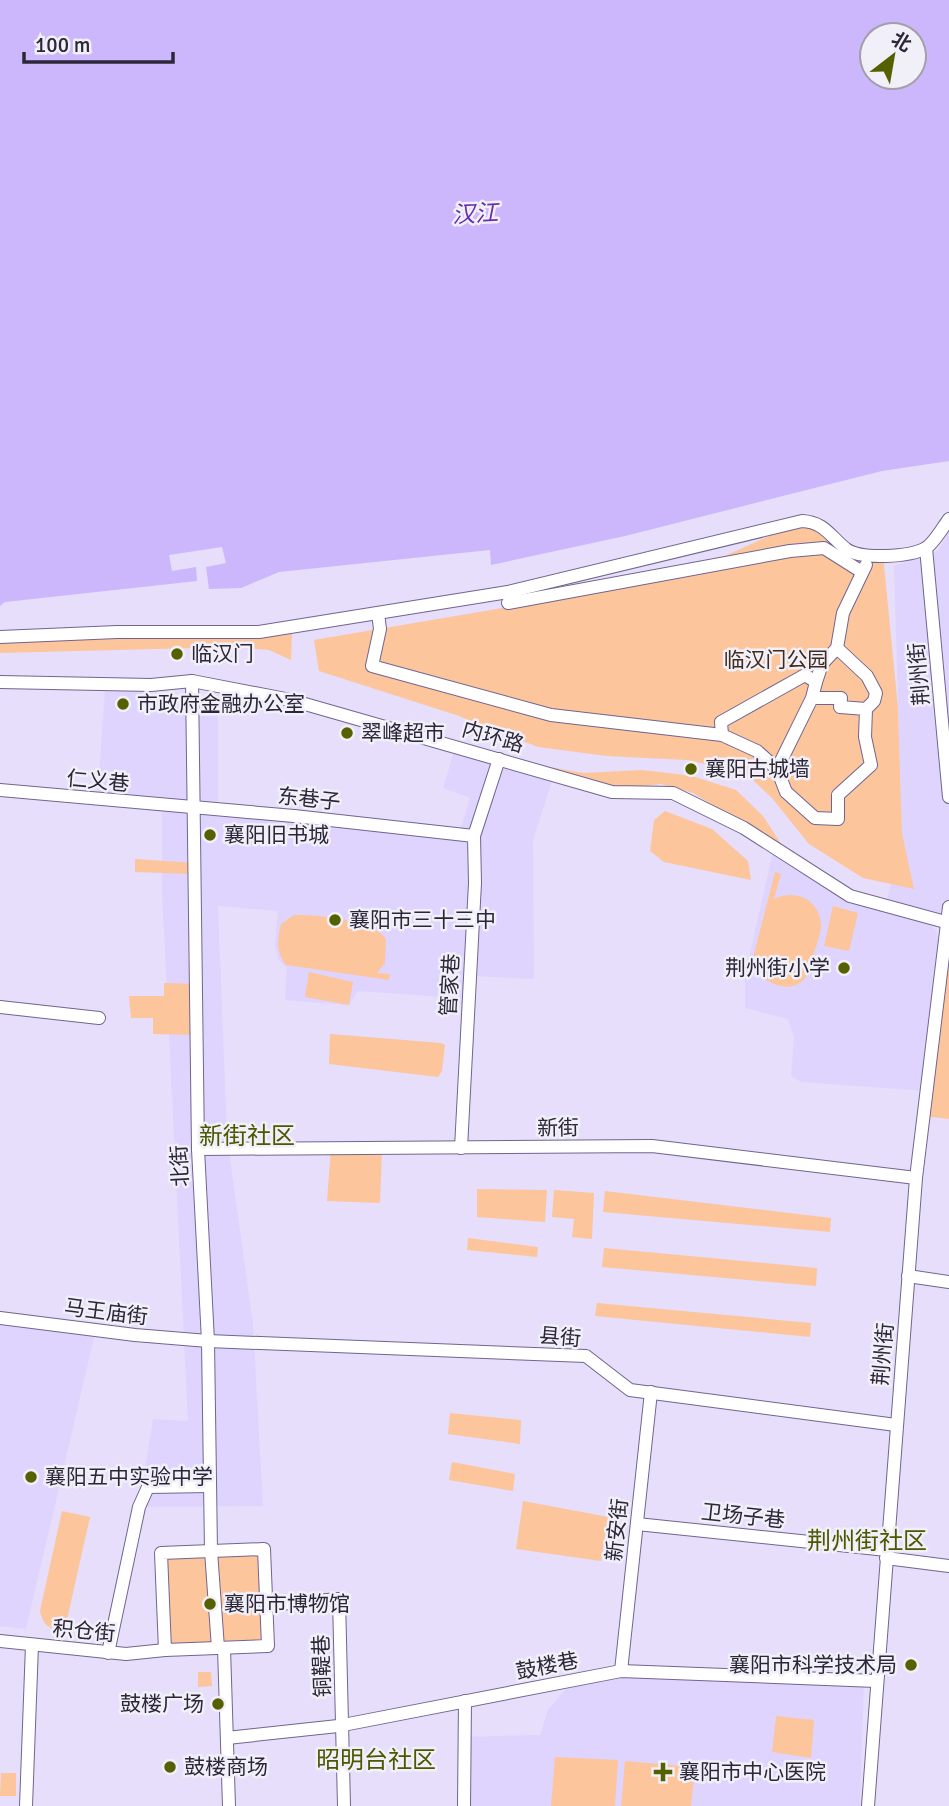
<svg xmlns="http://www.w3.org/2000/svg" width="949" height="1806" font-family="Signika,'Noto Sans SC',sans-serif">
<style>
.built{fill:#dfd4fe}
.green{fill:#fcc59c}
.water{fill:#ccb7fd;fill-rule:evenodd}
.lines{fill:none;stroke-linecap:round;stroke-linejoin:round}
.minor-casing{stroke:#71658e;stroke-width:14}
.minor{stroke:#fff;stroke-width:12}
.poi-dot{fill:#556100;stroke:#f1eff8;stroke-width:2.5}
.labels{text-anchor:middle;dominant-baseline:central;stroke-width:5;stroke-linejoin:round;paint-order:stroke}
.poi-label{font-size:21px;fill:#2c2738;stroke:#f1eff8;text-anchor:start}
.park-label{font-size:21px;fill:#402c1d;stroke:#f1eff8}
.street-label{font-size:21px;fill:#2c2738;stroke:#f1eff8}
.water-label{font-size:23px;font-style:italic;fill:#672db3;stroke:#f1eff8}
.quarter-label{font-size:24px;fill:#4c5700;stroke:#f1eff8}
</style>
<rect width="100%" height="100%" fill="#e6defa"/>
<g class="built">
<path d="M 949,532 L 949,916 L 886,905 L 902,834 L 894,566 L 938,551 Z"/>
<path d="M 105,689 L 218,701 L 218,805 L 460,830 L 470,798 L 443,788 L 455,748 L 553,778 L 533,840 L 534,979 L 474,976 L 467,1099 L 470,1148 L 458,1148 L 463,1005 L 445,997 L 358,991 L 349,1005 L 285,1000 L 287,968 L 279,960 L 275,946 L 278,911 L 218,906 L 227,1137 L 253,1324 L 263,1506 L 139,1507 L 153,1419 L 188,1421 L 162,892 L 162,812 L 97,804 Z"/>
<path d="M 774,847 L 850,896 L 920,916 L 936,930 L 942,961 L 927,1091 L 801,1082 L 791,1076 L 794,1037 L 788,1019 L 745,1008 L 745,976 Z"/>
<path d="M 0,1318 L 96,1329 L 26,1629 L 0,1626 Z"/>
<path d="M 621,1671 L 864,1680 L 860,1806 L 464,1806 L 465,1737 L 540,1735 L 548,1710 L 573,1681 Z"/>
</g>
<g class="green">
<path d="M 802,521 L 848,550 L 883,555 L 898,708 L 902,834 L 914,889 L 863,878 L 809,844 L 772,798 L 744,772 L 687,760 L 607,756 L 538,747 L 456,715 L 319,671 L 314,640 L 674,579 Z"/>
<path d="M 292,632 L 291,660 L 269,650 L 232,647 L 0,653 L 0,636 Z"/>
<path d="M 550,767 L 583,773 L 642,770 L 677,774 L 695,777 L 736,790 L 763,816 L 785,850 L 693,793 L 661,784 L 622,789 L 604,788 Z"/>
<path d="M 665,811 L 712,829 L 748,861 L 751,880 L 664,862 L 650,851 L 654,820 Z"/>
<path d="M 135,859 L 194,863 L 194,874 L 135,872 Z"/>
<path d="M 775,872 L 781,874 L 774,899 C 795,888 821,900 821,926 C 821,935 816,945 814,953 C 812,959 812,969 808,974 C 795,996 771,985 756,973 L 753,958 Z"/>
<path d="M 833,906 L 858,913 L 849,951 L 824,946 Z"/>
<path d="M 294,915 C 315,914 375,920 386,939 L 385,963 L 377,973 L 390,974 L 389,980 L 286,965 C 276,952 277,940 281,924 Z"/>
<path d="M 942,969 L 949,970 L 949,1119 L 924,1116 Z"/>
<path d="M 309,972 L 353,982 L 349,1005 L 305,997 Z"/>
<path d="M 164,983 L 196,984 L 196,1035 L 153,1034 L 153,1018 L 131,1018 L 129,996 L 164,996 Z"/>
<path d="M 330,1034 L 441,1043 L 445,1045 L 442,1071 L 438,1077 L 329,1064 Z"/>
<path d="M 331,1148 L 382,1148 L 380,1203 L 327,1201 Z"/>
<path d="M 477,1189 L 547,1190 L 545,1222 L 477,1217 Z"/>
<path d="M 554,1190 L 594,1193 L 592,1239 L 572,1237 L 574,1219 L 552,1217 Z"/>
<path d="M 605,1191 L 831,1218 L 830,1232 L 603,1212 Z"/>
<path d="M 468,1238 L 538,1247 L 537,1257 L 467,1250 Z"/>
<path d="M 604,1248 L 817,1268 L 816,1286 L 602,1267 Z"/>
<path d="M 597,1303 L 811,1323 L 810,1337 L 595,1316 Z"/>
<path d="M 450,1413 L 521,1420 L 520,1444 L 448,1434 Z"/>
<path d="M 452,1462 L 515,1474 L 513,1491 L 449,1480 Z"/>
<path d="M 523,1501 L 608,1517 L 601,1561 L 516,1549 Z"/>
<path d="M 62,1511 L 90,1517 L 66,1624 L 60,1630 C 47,1628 43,1624 40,1611 Z"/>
<path d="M 264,1549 L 268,1646 L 165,1650 L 161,1553 Z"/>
<path d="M 198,1672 L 211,1672 L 212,1686 L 198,1687 Z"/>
<path d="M 776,1716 L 814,1720 L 811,1758 L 772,1752 Z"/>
<path d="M 555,1757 L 618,1760 L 615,1806 L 551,1806 Z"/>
<path d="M 625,1761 L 695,1767 L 691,1806 L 621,1806 Z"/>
<path d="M 1,1773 L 16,1773 L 16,1796 L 0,1796 Z"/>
</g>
<path class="water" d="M 0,0 L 949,0 L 949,461 L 882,471 L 625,536 L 491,565 L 490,550 L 279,572 L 241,588 L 209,589 L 206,567 L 226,563 L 222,547 L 169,555 L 172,571 L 196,567 L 197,581 L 5,602 L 0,606 ZM 872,35 L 914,35 L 914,77 L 872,77 Z"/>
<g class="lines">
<defs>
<g id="minor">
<path d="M 926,548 L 949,797"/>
<path d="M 508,603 L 790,551 L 824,548 L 862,572"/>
<path d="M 378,613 L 380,629 L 372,666 L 551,715 L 722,735 L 757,751 L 777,769"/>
<path d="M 0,637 L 117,632 L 259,632 L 508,592 L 802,521 C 824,522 830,536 846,549 C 861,560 910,557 926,548 C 934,543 943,527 949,519"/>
<path d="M 837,648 L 867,676 L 876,693 L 874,701 L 866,709"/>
<path d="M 192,681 L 198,1149 L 208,1341 L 211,1551 L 218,1648"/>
<path d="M 0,682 L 151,685 L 192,681 L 291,700 L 612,792 L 673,793 L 744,828 L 850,896 L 949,923"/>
<path d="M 816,682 L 822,664 L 837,648 L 843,613 L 866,565"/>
<path d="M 722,735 L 721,722 L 805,675 L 816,682 L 812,698 L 777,769 L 786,792 L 815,818 L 838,819 L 838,795 L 871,765 L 865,737 L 866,709 L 840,707 L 841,698 L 812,698"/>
<path d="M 0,790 L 294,816 L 474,836 L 475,883 L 461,1148"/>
<path d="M 474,836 L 499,759"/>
<path d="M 0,1007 L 99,1018"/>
<path d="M 198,1149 L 652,1146 L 916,1178"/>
<path d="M 908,1276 L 949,1282"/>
<path d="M 0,1318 L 135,1335 L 208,1341 L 586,1356 L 630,1390 L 896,1425"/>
<path d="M 637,1524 L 887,1550"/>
<path d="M 264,1549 L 268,1646 L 165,1650 L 161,1553 Z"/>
<path d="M 886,1558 L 949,1566"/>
<path d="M 266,1605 L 339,1599 L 344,1806"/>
<path d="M 0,1641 L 126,1654 L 165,1650"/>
<path d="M 224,1648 L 229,1806"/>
<path d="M 108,1653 L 139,1507 L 148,1487 L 210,1486"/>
<path d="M 621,1671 L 651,1392"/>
<path d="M 227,1738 L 338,1726 L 621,1671 L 876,1681"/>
<path d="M 26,1806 L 32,1645"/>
<path d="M 464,1806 L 465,1701"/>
<path d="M 868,1806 L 916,1178 L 949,907"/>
</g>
</defs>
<use href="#minor" class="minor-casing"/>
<use href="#minor" class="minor"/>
</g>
<g class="poi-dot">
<circle cx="177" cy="654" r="7"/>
<circle cx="123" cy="704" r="7"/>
<circle cx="347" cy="733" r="7"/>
<circle cx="691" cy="769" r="7"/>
<circle cx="210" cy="835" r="7"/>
<circle cx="335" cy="920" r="7"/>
<circle cx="844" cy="968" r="7"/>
<circle cx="31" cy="1477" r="7"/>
<circle cx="210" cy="1604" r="7"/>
<circle cx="911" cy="1665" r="7"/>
<circle cx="218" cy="1704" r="7"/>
<circle cx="170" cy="1767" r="7"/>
<path d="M659.5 1761.5h7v7h7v7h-7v7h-7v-7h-7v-7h7z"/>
</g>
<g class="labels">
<g class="poi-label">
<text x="191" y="654">临汉门</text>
<text x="137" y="704">市政府金融办公室</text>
<text x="361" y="733">翠峰超市</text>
<text x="705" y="769">襄阳古城墙</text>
<text x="224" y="835">襄阳旧书城</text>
<text x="349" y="920">襄阳市三十三中</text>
<text x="830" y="968" text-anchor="end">荆州街小学</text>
<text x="45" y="1477">襄阳五中实验中学</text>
<text x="224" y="1604">襄阳市博物馆</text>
<text x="897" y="1665" text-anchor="end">襄阳市科学技术局</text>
<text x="204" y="1704" text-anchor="end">鼓楼广场</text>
<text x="184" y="1767">鼓楼商场</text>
<text x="679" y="1772">襄阳市中心医院</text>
</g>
<g class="park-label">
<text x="776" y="660">临汉门公园</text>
</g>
<g class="street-label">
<text transform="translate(919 674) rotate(-95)">荆州街</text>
<text transform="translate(493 737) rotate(16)">内环路</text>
<text transform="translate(98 781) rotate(5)">仁义巷</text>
<text transform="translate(309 799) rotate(6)">东巷子</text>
<text transform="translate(450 985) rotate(-87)">管家巷</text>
<text transform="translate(558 1128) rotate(-1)">新街</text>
<text transform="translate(180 1166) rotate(-93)">北街</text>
<text transform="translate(106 1312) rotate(7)">马王庙街</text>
<text transform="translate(560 1337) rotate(5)">县街</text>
<text transform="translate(883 1354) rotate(-85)">荆州街</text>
<text transform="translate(743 1516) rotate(6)">卫场子巷</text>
<text transform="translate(617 1530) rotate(-84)">新安街</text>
<text transform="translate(84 1631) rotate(5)">积仓街</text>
<text transform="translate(322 1666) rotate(-92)">铜鞮巷</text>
<text transform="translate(547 1666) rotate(-11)">鼓楼巷</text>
</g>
<g class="water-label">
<text transform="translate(475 214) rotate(-3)">汉江</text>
</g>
<g class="quarter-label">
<text x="247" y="1136">新街社区</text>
<text x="867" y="1541">荆州街社区</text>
<text x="376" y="1760">昭明台社区</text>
</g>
</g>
<g transform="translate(893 56) rotate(31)"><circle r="33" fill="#f1eff8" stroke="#a29fab" stroke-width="2"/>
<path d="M0-5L12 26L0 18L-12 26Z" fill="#556100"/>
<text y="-10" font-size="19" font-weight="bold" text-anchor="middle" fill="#2c2738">北</text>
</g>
<path d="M24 52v10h149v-10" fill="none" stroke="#2c2738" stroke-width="3.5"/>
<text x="35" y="52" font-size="21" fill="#2c2738" stroke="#f1eff8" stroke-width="5" paint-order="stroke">100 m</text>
</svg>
